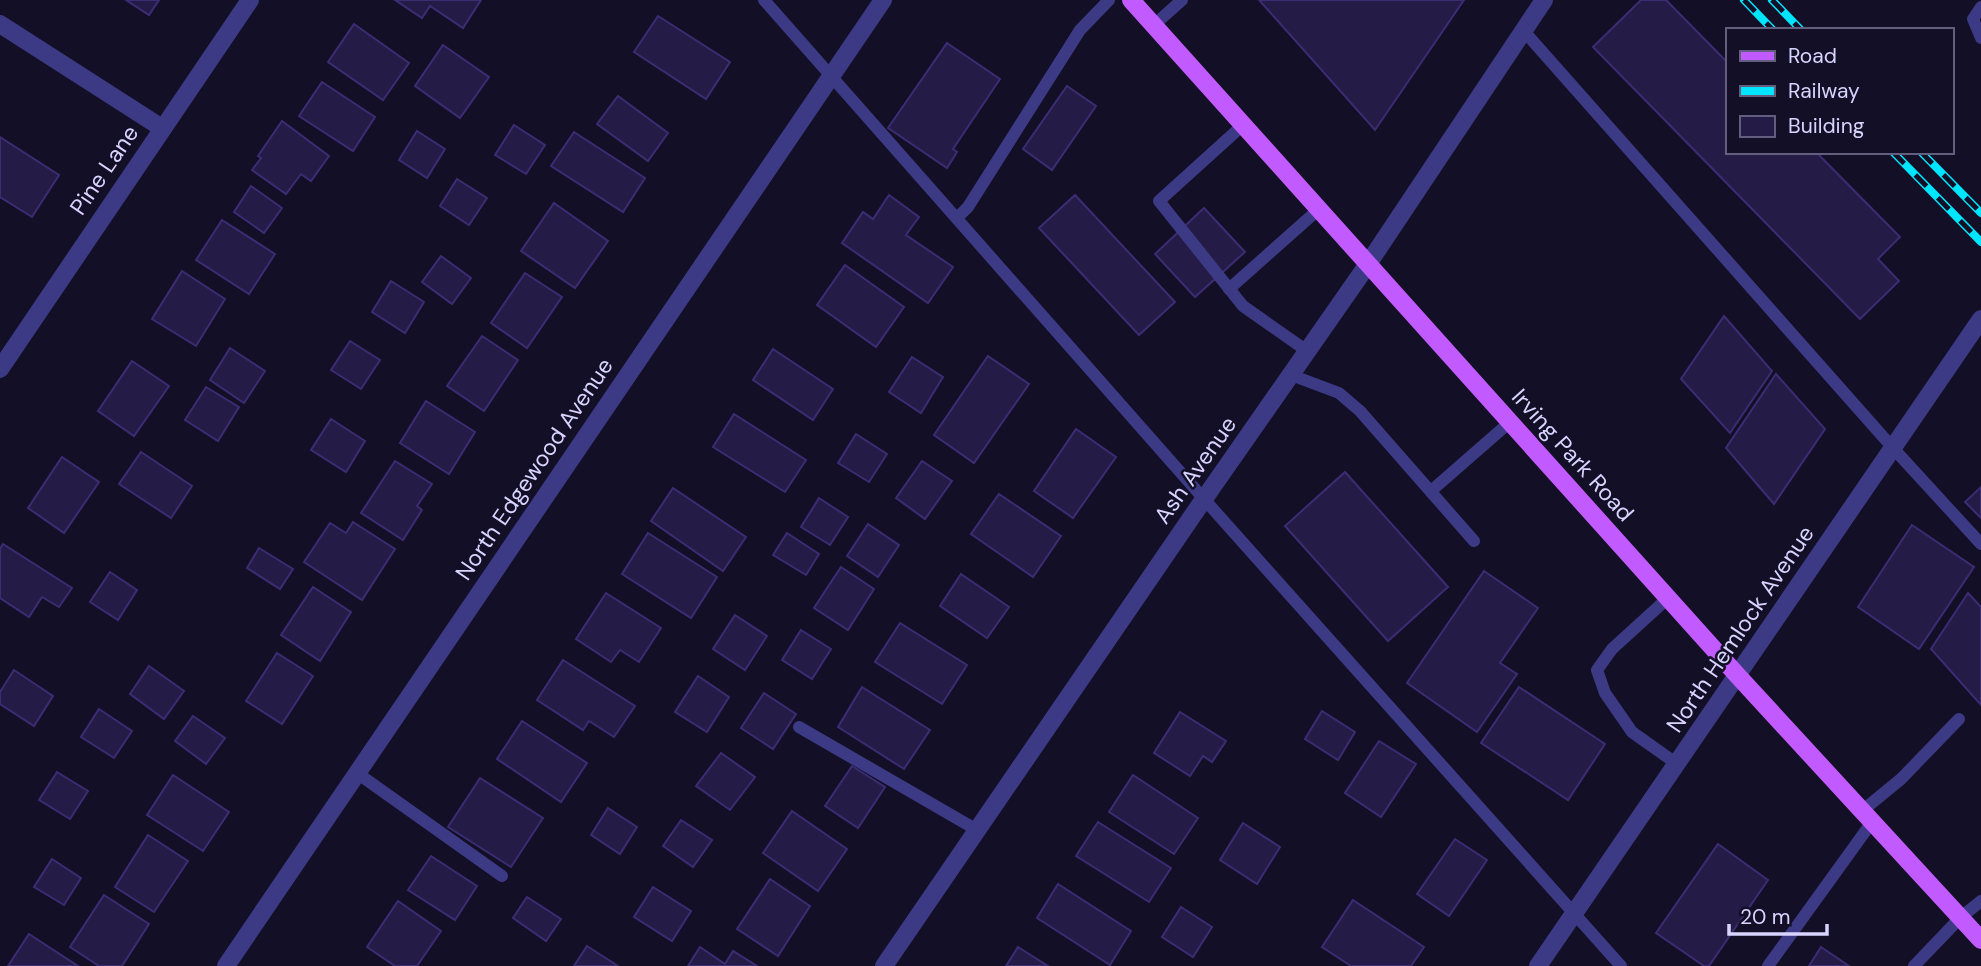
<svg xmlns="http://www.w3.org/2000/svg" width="1981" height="966" font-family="'DM Sans',sans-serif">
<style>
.building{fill:#241b47;stroke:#3b2d73;stroke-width:2}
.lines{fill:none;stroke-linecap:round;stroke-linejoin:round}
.service{stroke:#3d3a85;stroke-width:12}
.minor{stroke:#3d3a85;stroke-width:18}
.primary{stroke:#c25bff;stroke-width:18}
.rail-casing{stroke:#00e5ff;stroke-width:8}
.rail{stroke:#130f26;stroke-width:5;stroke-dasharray:16;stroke-linecap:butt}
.labels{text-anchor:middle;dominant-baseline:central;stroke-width:5;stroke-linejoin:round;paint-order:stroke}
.street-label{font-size:23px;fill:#d9d4ff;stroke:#130f26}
</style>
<rect width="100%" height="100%" fill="#130f26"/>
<g class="building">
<path d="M 126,0 L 159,0 L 149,15 Z"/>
<path d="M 395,0 L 481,0 L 463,28 L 430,6 L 422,18 Z"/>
<path d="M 1259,0 L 1464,0 L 1375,130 Z"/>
<path d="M 1641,0 L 1666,0 L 1727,62 L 1727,152 L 1816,152 L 1900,237 L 1878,259 L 1899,281 L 1860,319 L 1593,47 Z"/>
<path d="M 658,16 L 730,62 L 706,99 L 634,52 Z"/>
<path d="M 354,24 L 409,63 L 383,100 L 328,62 Z"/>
<path d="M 947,43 L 1000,79 L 953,149 L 957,152 L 947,168 L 888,128 Z"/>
<path d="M 443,45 L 489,77 L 460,118 L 415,86 Z"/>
<path d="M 322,82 L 375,117 L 353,151 L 299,116 Z"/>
<path d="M 1067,86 L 1096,106 L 1052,170 L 1023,149 Z"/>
<path d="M 618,96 L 668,133 L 648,161 L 597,124 Z"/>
<path d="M 282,121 L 329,156 L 311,181 L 301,174 L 286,194 L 252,170 L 261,158 L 258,156 Z"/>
<path d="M 514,125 L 545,145 L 526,174 L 495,155 Z"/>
<path d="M 417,131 L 445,149 L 427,178 L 399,160 Z"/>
<path d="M 574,132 L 645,178 L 623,212 L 551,166 Z"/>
<path d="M 0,137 L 59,175 L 32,217 L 0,197 Z"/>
<path d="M 457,179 L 487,198 L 469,225 L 440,206 Z"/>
<path d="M 251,186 L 282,208 L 264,233 L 234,212 Z"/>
<path d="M 889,195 L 919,217 L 906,235 L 953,267 L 928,303 L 842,243 L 863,212 L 873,219 Z"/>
<path d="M 1075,195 L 1175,302 L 1139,335 L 1039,228 Z"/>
<path d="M 554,203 L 608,241 L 575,288 L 521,251 Z"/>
<path d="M 1204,208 L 1245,252 L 1195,297 L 1155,254 Z"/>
<path d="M 222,220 L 275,254 L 249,294 L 196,260 Z"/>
<path d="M 441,256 L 471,278 L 452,304 L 422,282 Z"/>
<path d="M 845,265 L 904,307 L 876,347 L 817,305 Z"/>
<path d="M 182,271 L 225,299 L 196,346 L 152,319 Z"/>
<path d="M 525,273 L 562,297 L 527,348 L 491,323 Z"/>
<path d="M 391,281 L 424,302 L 405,333 L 372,312 Z"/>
<path d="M 1724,316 L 1772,371 L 1730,433 L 1681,379 Z"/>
<path d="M 482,336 L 518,360 L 484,411 L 447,386 Z"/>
<path d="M 350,341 L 380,360 L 361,389 L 331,370 Z"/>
<path d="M 230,348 L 265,371 L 244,403 L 210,380 Z"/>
<path d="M 773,349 L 833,389 L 813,420 L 753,380 Z"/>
<path d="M 988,356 L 1029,384 L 974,463 L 934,435 Z"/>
<path d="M 912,357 L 943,377 L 921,413 L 889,392 Z"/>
<path d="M 132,361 L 169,386 L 134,436 L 98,411 Z"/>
<path d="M 1776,374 L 1825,429 L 1774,504 L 1726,448 Z"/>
<path d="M 206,387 L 239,407 L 218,441 L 185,420 Z"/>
<path d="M 426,401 L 475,432 L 449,474 L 400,443 Z"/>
<path d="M 734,414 L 806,460 L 785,492 L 713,447 Z"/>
<path d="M 331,419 L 365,441 L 346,472 L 311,450 Z"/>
<path d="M 1076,429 L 1116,457 L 1073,518 L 1034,491 Z"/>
<path d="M 856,434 L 887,454 L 869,482 L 838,463 Z"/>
<path d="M 141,452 L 192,486 L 171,518 L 119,484 Z"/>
<path d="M 62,457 L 99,482 L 64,533 L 28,508 Z"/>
<path d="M 395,461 L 432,484 L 417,506 L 422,510 L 403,540 L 361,513 Z"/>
<path d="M 922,461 L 952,481 L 925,519 L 896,498 Z"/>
<path d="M 1345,472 L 1448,587 L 1388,641 L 1285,526 Z"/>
<path d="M 1981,487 L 1981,518 L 1965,502 Z"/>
<path d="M 673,488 L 746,537 L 723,571 L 651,521 Z"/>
<path d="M 999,494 L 1061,536 L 1033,577 L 971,534 Z"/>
<path d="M 819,498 L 848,517 L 830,545 L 801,527 Z"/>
<path d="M 353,522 L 395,549 L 362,600 L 304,562 L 330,523 L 346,533 Z"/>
<path d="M 868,524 L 899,545 L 878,577 L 847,556 Z"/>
<path d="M 1912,525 L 1974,567 L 1919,649 L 1858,607 Z"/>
<path d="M 648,533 L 717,577 L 691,618 L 622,574 Z"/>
<path d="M 787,533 L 819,554 L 806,575 L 773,555 Z"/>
<path d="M 3,544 L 72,588 L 59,607 L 42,597 L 29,617 L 0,598 L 0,549 Z"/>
<path d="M 259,548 L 293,569 L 280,589 L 247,568 Z"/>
<path d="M 841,567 L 874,589 L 848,630 L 814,608 Z"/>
<path d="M 1484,571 L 1538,608 L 1500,663 L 1517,674 L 1477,732 L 1407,683 Z"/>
<path d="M 110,572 L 137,590 L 118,620 L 90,602 Z"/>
<path d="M 961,574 L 1009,607 L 987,638 L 940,606 Z"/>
<path d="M 313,587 L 351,612 L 320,661 L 281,635 Z"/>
<path d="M 606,593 L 661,628 L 639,662 L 620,650 L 611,662 L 576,639 Z"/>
<path d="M 1968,593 L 1981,607 L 1981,705 L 1931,649 Z"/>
<path d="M 735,615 L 767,636 L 745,670 L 713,649 Z"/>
<path d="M 900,623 L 967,665 L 942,704 L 875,662 Z"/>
<path d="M 801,630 L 831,649 L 812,679 L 782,660 Z"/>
<path d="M 277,653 L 313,676 L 282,724 L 246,701 Z"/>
<path d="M 563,660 L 635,706 L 614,737 L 589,721 L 583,730 L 537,700 Z"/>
<path d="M 149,666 L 184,691 L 164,719 L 130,694 Z"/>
<path d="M 14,670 L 53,696 L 34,726 L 0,704 L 0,692 Z"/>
<path d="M 698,676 L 729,697 L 707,732 L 675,712 Z"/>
<path d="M 862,687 L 930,730 L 904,769 L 838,727 Z"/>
<path d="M 1519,687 L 1605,744 L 1568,800 L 1481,743 Z"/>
<path d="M 764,693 L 796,714 L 773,749 L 741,728 Z"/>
<path d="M 99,709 L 132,731 L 114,758 L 81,737 Z"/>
<path d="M 1322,711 L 1355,732 L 1338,760 L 1305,739 Z"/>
<path d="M 1180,712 L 1226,741 L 1212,762 L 1203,756 L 1190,776 L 1154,753 Z"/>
<path d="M 193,716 L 225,738 L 206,764 L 175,741 Z"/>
<path d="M 522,721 L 587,763 L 561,802 L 497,759 Z"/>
<path d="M 1379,741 L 1416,764 L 1381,817 L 1345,793 Z"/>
<path d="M 721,753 L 755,777 L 730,810 L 696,786 Z"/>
<path d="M 852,766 L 885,787 L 858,828 L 825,806 Z"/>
<path d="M 57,772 L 88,791 L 70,819 L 39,800 Z"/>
<path d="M 173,775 L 229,812 L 203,851 L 147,815 Z"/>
<path d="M 1133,775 L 1198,818 L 1174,854 L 1109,812 Z"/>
<path d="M 480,778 L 543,818 L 511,867 L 448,827 Z"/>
<path d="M 608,808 L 637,827 L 620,854 L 591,835 Z"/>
<path d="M 792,811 L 847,849 L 818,891 L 763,853 Z"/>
<path d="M 681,820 L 712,840 L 693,867 L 663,846 Z"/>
<path d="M 1098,822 L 1171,868 L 1149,902 L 1076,856 Z"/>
<path d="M 1243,823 L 1280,847 L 1257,884 L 1220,860 Z"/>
<path d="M 148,835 L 188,861 L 154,912 L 115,887 Z"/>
<path d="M 1455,839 L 1487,860 L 1449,916 L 1417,894 Z"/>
<path d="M 1718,844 L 1768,880 L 1709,966 L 1704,966 L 1656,933 Z"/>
<path d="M 431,856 L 477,886 L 455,920 L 408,890 Z"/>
<path d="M 52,859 L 81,878 L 64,905 L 34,887 Z"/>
<path d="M 770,879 L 810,906 L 778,956 L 737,929 Z"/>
<path d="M 1058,884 L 1131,931 L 1110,965 L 1037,918 Z"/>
<path d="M 653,887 L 691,911 L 672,941 L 634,917 Z"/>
<path d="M 104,895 L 149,924 L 122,966 L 99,966 L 70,947 Z"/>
<path d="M 527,897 L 561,919 L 546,941 L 513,918 Z"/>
<path d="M 1353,900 L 1424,947 L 1411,966 L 1351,966 L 1322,947 Z"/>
<path d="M 398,901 L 441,931 L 417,966 L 395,966 L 367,947 Z"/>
<path d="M 1181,907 L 1212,927 L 1193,957 L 1162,937 Z"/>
<path d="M 29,934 L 78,966 L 8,966 Z"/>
<path d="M 587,946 L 618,966 L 574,966 Z"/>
<path d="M 700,947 L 725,964 L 733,951 L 757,966 L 688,966 Z"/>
<path d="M 1018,947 L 1048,966 L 1006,966 Z"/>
<path d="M 1821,947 L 1849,966 L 1809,966 Z"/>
</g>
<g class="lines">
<g class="service">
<path d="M 764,0 L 1204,499 L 1621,966"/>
<path d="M 1981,7 L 1973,19 L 1981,38"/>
<path d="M 1154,25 L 1182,0"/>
<path d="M 1523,30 L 1893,448 L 1981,544"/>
<path d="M 1243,125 L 1159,201 L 1243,306 L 1307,351"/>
<path d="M 957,218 L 968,207 L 1080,30 L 1109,0"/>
<path d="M 1229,289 L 1319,209"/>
<path d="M 1291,375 L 1339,393 L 1360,411 L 1474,541"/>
<path d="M 1431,491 L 1510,422"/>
<path d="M 1668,598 L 1612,649 L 1597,670 L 1605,693 L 1632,732 L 1677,764"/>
<path d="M 799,727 L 977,830"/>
<path d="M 357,773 L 502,876"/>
<path d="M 1862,811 L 1901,779 L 1959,719"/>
<path d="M 1768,966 L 1872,822"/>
<path d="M 1914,966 L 1960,918 L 1981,901"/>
</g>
<g class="minor">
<path d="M 0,24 L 162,128"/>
<path d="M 0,369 L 250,0"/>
<path d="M 226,966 L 883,0"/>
<path d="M 884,966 L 1204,499 L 1368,264 L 1544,0"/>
<path d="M 1538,966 L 1981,319"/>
</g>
<path class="primary" d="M 1131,0 L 1738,676 L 1981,940"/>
<defs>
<g id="rail">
<path d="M 1744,0 L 1773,30"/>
<path d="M 1772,0 L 1801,30"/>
<path d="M 1893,152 L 1981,242"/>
<path d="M 1921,152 L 1981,213"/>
</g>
</defs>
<use href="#rail" class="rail-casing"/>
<use href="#rail" class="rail"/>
</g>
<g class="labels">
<g class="street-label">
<text transform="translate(104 170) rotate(-56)">Pine Lane</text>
<text transform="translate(1573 455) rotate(48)">Irving Park Road</text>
<text transform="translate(534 469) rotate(-56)">North Edgewood Avenue</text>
<text transform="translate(1195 470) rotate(-55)">Ash Avenue</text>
<text transform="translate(1740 629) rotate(-56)">North Hemlock Avenue</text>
</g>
</g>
<rect x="1726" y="28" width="228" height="126" fill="#130f26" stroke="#625e7d" stroke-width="2"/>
<rect x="1740" y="51" width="35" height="10" fill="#c25bff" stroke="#625e7d" stroke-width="2"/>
<text x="1788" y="63" font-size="21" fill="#d9d4ff">Road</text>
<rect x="1740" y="86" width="35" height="10" fill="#00e5ff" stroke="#625e7d" stroke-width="2"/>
<text x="1788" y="98" font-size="21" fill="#d9d4ff">Railway</text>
<rect x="1740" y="116" width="35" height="21" fill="#241b47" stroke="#625e7d" stroke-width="2"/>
<text x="1788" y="133" font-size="21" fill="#d9d4ff">Building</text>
<path d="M1729 924v10h98v-10" fill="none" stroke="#d9d4ff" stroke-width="3.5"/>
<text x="1740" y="924" font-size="21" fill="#d9d4ff" stroke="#130f26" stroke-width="5" paint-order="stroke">20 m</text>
</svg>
